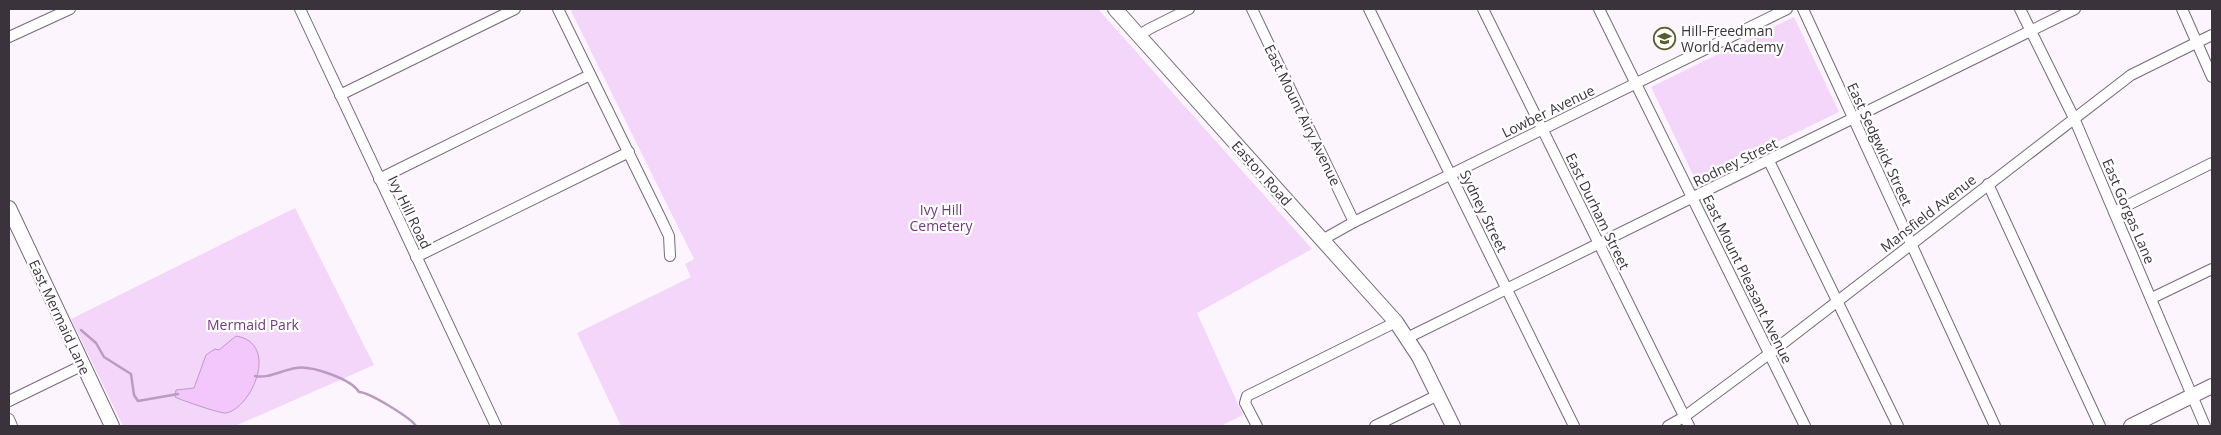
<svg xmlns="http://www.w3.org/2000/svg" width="2221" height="435" font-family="'Open Sans',sans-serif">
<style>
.green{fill:#f4d6fa}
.water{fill:#f3c6fc;stroke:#bc9ac2}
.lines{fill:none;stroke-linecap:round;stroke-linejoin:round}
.stream{stroke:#bc9ac2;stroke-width:2.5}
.minor-casing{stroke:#78687c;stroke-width:12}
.major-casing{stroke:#78687c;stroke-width:16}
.minor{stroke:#fff;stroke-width:10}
.major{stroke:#fff;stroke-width:14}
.labels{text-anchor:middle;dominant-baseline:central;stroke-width:4.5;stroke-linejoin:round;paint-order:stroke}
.poi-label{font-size:14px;fill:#3a333b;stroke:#fff;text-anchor:start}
.street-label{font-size:14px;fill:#3a333b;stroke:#fff}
.park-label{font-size:14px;fill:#703b7b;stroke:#fff}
</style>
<rect width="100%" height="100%" fill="#fcf5fe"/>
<g class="green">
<path d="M 575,9 L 1098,9 L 1312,249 L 1197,313 L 1243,415 L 1221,426 L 621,426 L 577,333 L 691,277 L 685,264 L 694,259 L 571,11 Z"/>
<path d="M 1794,17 L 1839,112 L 1696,181 L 1651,87 Z"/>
<path d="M 295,208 L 374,365 L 235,426 L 123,426 L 71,319 Z"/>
</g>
<path class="water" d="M 236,336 C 280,343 252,408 226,413 C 221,414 181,400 175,397 L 176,390 L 194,388 L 206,355 L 215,349 L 219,350 Z"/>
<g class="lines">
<g class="stream">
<path d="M 81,330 L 96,343 L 104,357 L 131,374 L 134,395 L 138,401 L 178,394"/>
<path d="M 255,376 C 268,379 282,370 296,368 C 311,365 351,379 359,392 C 369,392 411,418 416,426"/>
</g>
<defs>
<g id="minor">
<path d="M 300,9 L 496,426"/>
<path d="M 558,9 L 660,217 L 669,236 L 670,256"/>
<path d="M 1252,9 L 1354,222"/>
<path d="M 1369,9 L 1574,426"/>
<path d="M 1483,9 L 1689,426"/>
<path d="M 1599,9 L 1805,426"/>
<path d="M 1803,9 L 1995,426"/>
<path d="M 2020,9 L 2074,118 L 2205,426"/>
<path d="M 2182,9 L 2212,77"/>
<path d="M 1138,36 L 1149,29 L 1189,9"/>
<path d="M 9,37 L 70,9"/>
<path d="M 340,95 L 515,9"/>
<path d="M 1769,161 L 1898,426"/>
<path d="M 379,179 L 590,75"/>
<path d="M 1988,184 L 2100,426"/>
<path d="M 2114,212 L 2212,163"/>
<path d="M 1322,240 L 1354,222 L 1787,9"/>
<path d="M 416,257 L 629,152"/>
<path d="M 2152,298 L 2212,269"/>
<path d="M 1407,338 L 2075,9"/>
<path d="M 9,401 L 83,365"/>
<path d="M 9,419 L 12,426"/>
<path d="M 1257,426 L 1245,403 L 1247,396 L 1396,322"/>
<path d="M 1375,426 L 1438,395"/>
<path d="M 1668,426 L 1684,417 L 1769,354 L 2131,75 L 2212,35"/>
</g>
<g id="major">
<path d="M 1115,9 L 1396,322 L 1419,357 L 1453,426"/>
<path d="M 9,208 L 112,426"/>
<path d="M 2131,426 L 2212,386"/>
</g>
</defs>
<use href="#minor" class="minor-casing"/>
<use href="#major" class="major-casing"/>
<use href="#minor" class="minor"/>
<use href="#major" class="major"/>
</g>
<defs>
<symbol id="school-ring" viewBox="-11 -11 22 22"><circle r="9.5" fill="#fff" stroke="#5a5c29" stroke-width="1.5"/><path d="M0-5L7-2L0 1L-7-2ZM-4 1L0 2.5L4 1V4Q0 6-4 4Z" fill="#5a5c29"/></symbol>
</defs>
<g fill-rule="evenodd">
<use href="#school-ring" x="1652" y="26" width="25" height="25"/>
</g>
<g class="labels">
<g class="poi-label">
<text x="1681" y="30">Hill-Freedman<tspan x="1681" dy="16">World Academy</tspan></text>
</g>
<g class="street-label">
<text transform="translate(1548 111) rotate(-26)">Lowber Avenue</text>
<text transform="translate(1303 115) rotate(64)">East Mount Airy Avenue</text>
<text transform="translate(1880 144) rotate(65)">East Sedgwick Street</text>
<text transform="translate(1735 162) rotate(-26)">Rodney Street</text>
<text transform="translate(1262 173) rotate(48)">Easton Road</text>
<text transform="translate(1484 211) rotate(64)">Sydney Street</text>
<text transform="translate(1598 211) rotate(64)">East Durham Street</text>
<text transform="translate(2129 211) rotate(67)">East Gorgas Lane</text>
<text transform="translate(410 212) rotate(64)">Ivy Hill Road</text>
<text transform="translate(1928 213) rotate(-38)">Mansfield Avenue</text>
<text transform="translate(1748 279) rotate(64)">East Mount Pleasant Avenue</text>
<text transform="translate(60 317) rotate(65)">East Mermaid Lane</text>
</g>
<g class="park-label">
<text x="941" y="209">Ivy Hill<tspan x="941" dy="16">Cemetery</tspan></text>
<text x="253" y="324">Mermaid Park</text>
</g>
</g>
<rect width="2221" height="435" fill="none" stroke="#3a333b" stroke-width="20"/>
</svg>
